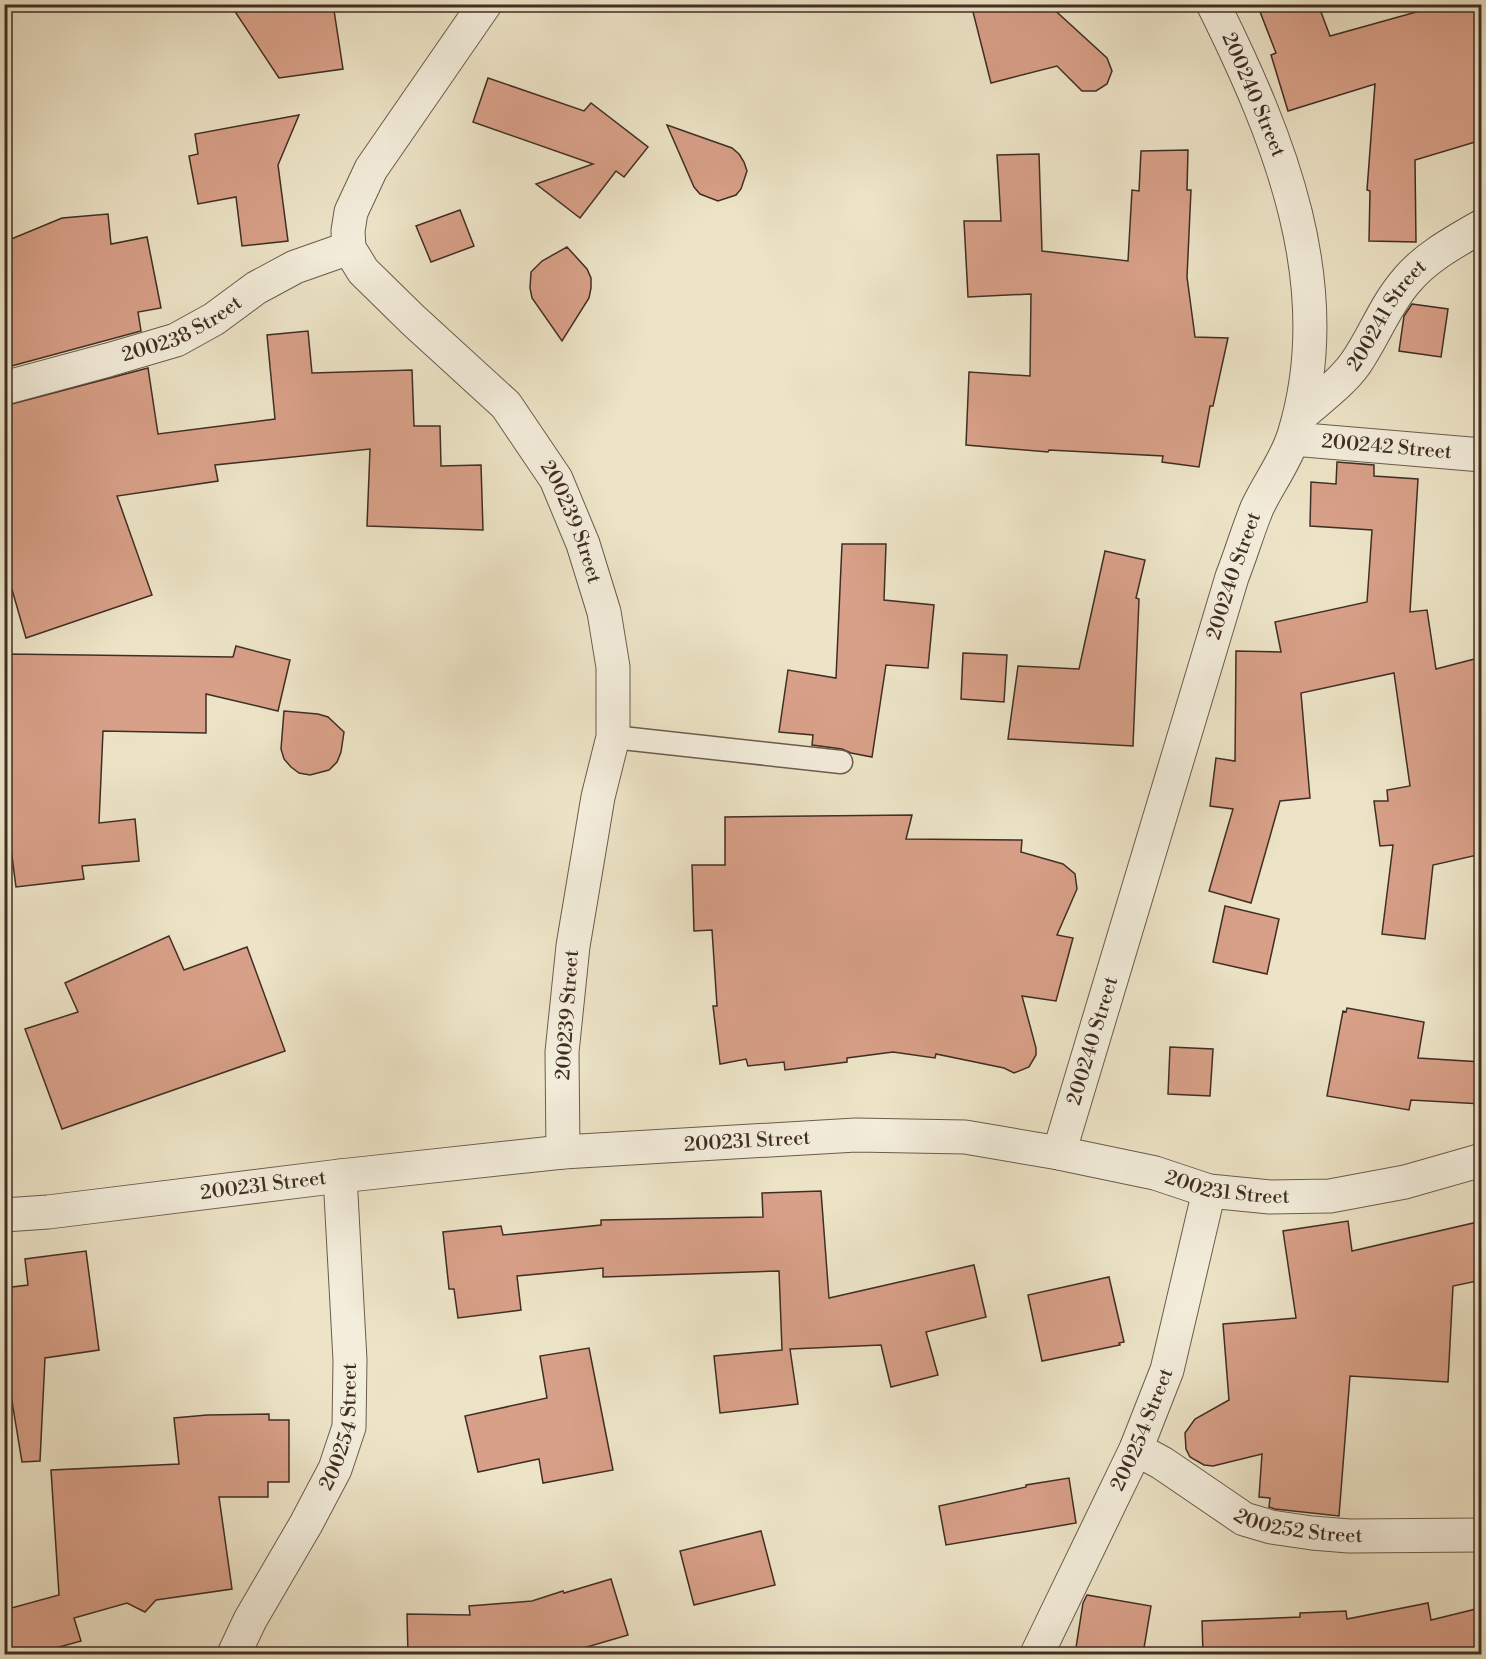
<svg xmlns="http://www.w3.org/2000/svg" width="1486" height="1659" font-family="'Libre Bodoni',serif">
<style>
.building{fill:#d8a088;stroke:#402e24;stroke-width:1.5}
.lines{fill:none;stroke-linecap:round;stroke-linejoin:round}
.service-casing{stroke:#6b5c4d;stroke-width:25}
.minor-casing{stroke:#6b5c4d;stroke-width:35}
.service{stroke:#f3eddb;stroke-width:22}
.minor{stroke:#f3eddb;stroke-width:33}
.labels{text-anchor:middle;dominant-baseline:central;stroke-width:6;stroke-linejoin:round;paint-order:stroke}
.street-label{font-size:20px;fill:#402e24;stroke:#f3eddb}
</style>
<rect width="100%" height="100%" fill="#ede4c7"/>
<filter id="stains"><feTurbulence type="fractalNoise" baseFrequency=".00333" numOctaves="4"/><feColorMatrix values="0 0 0 0 .2 0 0 0 0 .09 0 0 0 0 .02 0 0 0 .5 -.17"/></filter>
<radialGradient id="worn" r=".72"><stop offset=".6" stop-color="#630" stop-opacity="0"/><stop offset="1" stop-color="#630" stop-opacity=".3"/></radialGradient>
<g class="building">
<path d="M 230,4 L 333,4 L 343,69 L 279,78 Z"/>
<path d="M 971,4 L 1048,4 L 1107,58 L 1112,71 L 1107,84 L 1096,91 L 1082,91 L 1057,66 L 991,83 Z"/>
<path d="M 1257,4 L 1318,4 L 1330,36 L 1427,9 L 1464,4 L 1482,4 L 1482,140 L 1415,160 L 1416,242 L 1369,241 L 1370,191 L 1367,190 L 1375,84 L 1288,111 L 1271,55 L 1276,53 Z"/>
<path d="M 488,78 L 584,111 L 591,103 L 648,147 L 624,177 L 616,171 L 580,218 L 536,184 L 593,164 L 473,122 Z"/>
<path d="M 299,115 L 278,165 L 288,241 L 242,246 L 236,197 L 198,204 L 189,156 L 198,154 L 195,134 Z"/>
<path d="M 667,125 L 732,148 L 739,154 L 744,162 L 747,171 L 741,189 L 736,195 L 718,201 L 700,194 L 694,187 Z"/>
<path d="M 1188,150 L 1187,190 L 1191,190 L 1187,277 L 1195,337 L 1228,338 L 1213,406 L 1210,406 L 1199,467 L 1162,462 L 1163,456 L 1049,450 L 1048,452 L 966,445 L 969,372 L 1030,376 L 1031,294 L 968,297 L 964,221 L 1001,221 L 997,155 L 1039,154 L 1042,251 L 1128,261 L 1132,190 L 1139,191 L 1141,151 Z"/>
<path d="M 460,210 L 474,246 L 431,262 L 416,226 Z"/>
<path d="M 108,214 L 111,244 L 147,237 L 161,308 L 138,312 L 141,331 L 4,368 L 4,242 L 62,218 Z"/>
<path d="M 567,247 L 587,269 L 591,278 L 591,288 L 589,298 L 562,341 L 532,298 L 530,288 L 531,272 L 542,261 Z"/>
<path d="M 1412,304 L 1448,309 L 1441,357 L 1399,351 L 1404,316 Z"/>
<path d="M 308,331 L 312,373 L 412,370 L 414,426 L 440,426 L 441,466 L 481,465 L 483,530 L 367,526 L 370,449 L 215,465 L 218,481 L 117,496 L 152,595 L 26,638 L 4,562 L 4,406 L 148,368 L 158,434 L 275,419 L 267,335 Z"/>
<path d="M 1337,462 L 1374,465 L 1374,476 L 1418,479 L 1410,612 L 1427,610 L 1436,669 L 1482,657 L 1482,854 L 1433,865 L 1425,939 L 1382,934 L 1393,845 L 1380,846 L 1374,801 L 1388,801 L 1387,790 L 1410,786 L 1394,673 L 1301,693 L 1310,798 L 1280,801 L 1251,903 L 1209,891 L 1233,809 L 1210,806 L 1216,758 L 1235,761 L 1236,651 L 1281,652 L 1275,622 L 1367,602 L 1372,530 L 1310,526 L 1311,482 L 1336,484 Z"/>
<path d="M 842,544 L 886,544 L 884,600 L 934,605 L 928,668 L 886,665 L 872,757 L 851,753 L 842,749 L 812,745 L 813,735 L 779,732 L 788,670 L 836,678 Z"/>
<path d="M 1105,551 L 1145,560 L 1136,598 L 1139,599 L 1133,746 L 1008,739 L 1018,666 L 1079,669 Z"/>
<path d="M 236,646 L 290,660 L 278,711 L 206,694 L 206,733 L 103,731 L 99,823 L 135,819 L 139,861 L 82,866 L 84,879 L 16,887 L 4,795 L 4,686 L 8,654 L 233,657 Z"/>
<path d="M 963,653 L 1007,655 L 1004,702 L 961,699 Z"/>
<path d="M 284,711 L 318,714 L 328,717 L 344,732 L 341,752 L 337,762 L 329,770 L 310,775 L 299,773 L 291,767 L 284,759 L 281,749 Z"/>
<path d="M 912,815 L 906,839 L 1022,840 L 1021,852 L 1063,864 L 1075,874 L 1077,889 L 1057,935 L 1073,938 L 1056,1001 L 1022,996 L 1036,1048 L 1036,1055 L 1029,1067 L 1014,1073 L 1004,1068 L 936,1054 L 935,1058 L 893,1052 L 847,1058 L 847,1062 L 785,1070 L 784,1062 L 748,1066 L 746,1059 L 720,1064 L 713,1006 L 717,1006 L 712,930 L 694,931 L 692,865 L 725,865 L 725,817 Z"/>
<path d="M 1225,906 L 1279,919 L 1267,974 L 1213,962 Z"/>
<path d="M 169,936 L 184,970 L 247,947 L 285,1051 L 62,1129 L 25,1029 L 78,1012 L 65,983 Z"/>
<path d="M 1347,1008 L 1424,1022 L 1418,1058 L 1482,1062 L 1482,1104 L 1411,1100 L 1409,1110 L 1327,1096 L 1343,1011 L 1346,1012 Z"/>
<path d="M 1170,1047 L 1213,1049 L 1210,1096 L 1168,1094 Z"/>
<path d="M 821,1191 L 829,1298 L 974,1265 L 986,1317 L 926,1332 L 938,1375 L 891,1387 L 881,1345 L 790,1349 L 798,1404 L 720,1413 L 714,1356 L 782,1350 L 779,1271 L 603,1277 L 603,1268 L 517,1276 L 521,1310 L 458,1318 L 454,1289 L 449,1289 L 443,1232 L 501,1226 L 503,1235 L 601,1225 L 601,1220 L 763,1217 L 762,1193 Z"/>
<path d="M 1348,1221 L 1352,1251 L 1482,1221 L 1482,1280 L 1453,1286 L 1448,1382 L 1350,1376 L 1339,1516 L 1275,1509 L 1269,1507 L 1270,1498 L 1259,1497 L 1262,1454 L 1213,1466 L 1204,1465 L 1190,1457 L 1186,1449 L 1185,1433 L 1195,1419 L 1229,1400 L 1223,1324 L 1296,1318 L 1283,1231 Z"/>
<path d="M 86,1251 L 99,1350 L 45,1358 L 40,1461 L 22,1462 L 4,1353 L 4,1288 L 28,1285 L 25,1259 Z"/>
<path d="M 1109,1277 L 1124,1342 L 1119,1343 L 1120,1345 L 1042,1361 L 1028,1295 Z"/>
<path d="M 589,1348 L 613,1470 L 543,1483 L 539,1459 L 478,1472 L 465,1416 L 547,1398 L 540,1356 Z"/>
<path d="M 269,1414 L 269,1420 L 289,1420 L 289,1482 L 268,1482 L 268,1497 L 219,1497 L 232,1589 L 156,1600 L 145,1612 L 127,1603 L 74,1618 L 81,1641 L 34,1654 L 4,1654 L 4,1610 L 59,1595 L 51,1470 L 179,1464 L 174,1418 L 207,1415 Z"/>
<path d="M 1069,1478 L 1076,1523 L 946,1545 L 939,1506 L 1026,1487 L 1026,1485 Z"/>
<path d="M 761,1531 L 775,1585 L 694,1605 L 680,1551 Z"/>
<path d="M 611,1579 L 628,1635 L 563,1654 L 408,1654 L 407,1614 L 470,1615 L 469,1606 L 532,1601 L 563,1591 L 564,1593 Z"/>
<path d="M 1087,1595 L 1151,1606 L 1143,1654 L 1075,1654 L 1083,1603 Z"/>
<path d="M 1428,1603 L 1431,1620 L 1476,1609 L 1482,1637 L 1482,1654 L 1203,1654 L 1202,1621 L 1300,1617 L 1300,1613 L 1346,1611 L 1347,1619 Z"/>
</g>
<g class="lines">
<defs>
<path id="service" d="M 613,737 L 841,762"/>
<g id="minor">
<path id="s1" d="M 485,4 L 371,169 L 351,212 L 348,231 L 349,248 L 363,271 L 413,320 L 506,405 L 556,479 L 583,544 L 604,612 L 613,667 L 613,737 L 598,797 L 573,946 L 562,1052 L 563,1152"/>
<path id="s2" d="M 4,388 L 108,360 L 176,340 L 214,319 L 256,288 L 295,267 L 349,248"/>
<path id="s3" d="M 1300,416 C 1319,399 1346,380 1359,358 C 1376,332 1386,304 1407,280 C 1426,257 1456,241 1482,226"/>
<path id="s4" d="M 1293,439 L 1482,455"/>
<path id="s5" d="M 1059,1153 L 1232,577 C 1241,554 1248,530 1257,508 C 1268,484 1286,461 1294,435 C 1340,286 1279,137 1213,4"/>
<path id="s6" d="M 4,1215 L 48,1212 L 340,1176 L 563,1152 L 856,1135 L 965,1137 L 1059,1153 L 1155,1173 L 1209,1191 L 1270,1197 L 1330,1196 L 1405,1182 L 1482,1160"/>
<path id="s7" d="M 1136,1449 L 1162,1463 L 1244,1519 L 1271,1527 L 1312,1533 L 1349,1536 L 1482,1535"/>
<path id="s8" d="M 234,1654 L 250,1620 L 306,1524 L 335,1469 L 349,1427 L 350,1360 L 340,1176"/>
<path id="s9" d="M 1037,1654 L 1136,1449 L 1167,1370 L 1209,1191"/>
</g>
</defs>
<use href="#service" class="service-casing"/>
<use href="#minor" class="minor-casing"/>
<use href="#service" class="service"/>
<use href="#minor" class="minor"/>
</g>
<g class="labels">
<g class="street-label">
<text transform="translate(1253 95) rotate(67)">200240 Street</text>
<text stroke="none"><textPath href="#s3" startOffset="134">200241 Street</textPath></text>
<text stroke="none"><textPath href="#s2" startOffset="188">200238 Street</textPath></text>
<text stroke="none"><textPath href="#s4" startOffset="94">200242 Street</textPath></text>
<text stroke="none"><textPath href="#s1" startOffset="642">200239 Street</textPath></text>
<text stroke="none"><textPath href="#s5" startOffset="603">200240 Street</textPath></text>
<text transform="translate(568 1015) rotate(-86)">200239 Street</text>
<text stroke="none"><textPath href="#s5" startOffset="117">200240 Street</textPath></text>
<text stroke="none"><textPath href="#s6" startOffset="747">200231 Street</textPath></text>
<text stroke="none"><textPath href="#s6" startOffset="261">200231 Street</textPath></text>
<text stroke="none"><textPath href="#s6" startOffset="1233">200231 Street</textPath></text>
<text stroke="none"><textPath href="#s8" startOffset="254">200254 Street</textPath></text>
<text stroke="none"><textPath href="#s9" startOffset="248">200254 Street</textPath></text>
<text stroke="none"><textPath href="#s7" startOffset="184">200252 Street</textPath></text>
</g>
</g>
<rect width="1486" height="1659" fill="none" stroke="#ede4c7" stroke-width="24"/>
<rect x="6" y="6" width="1474" height="1647" fill="none" stroke="#402e24" stroke-width="3"/>
<rect x="12" y="12" width="1462" height="1635" fill="none" stroke="#402e24" stroke-width="1.5"/>
<rect width="100%" height="100%" filter="url(#stains)"/>
<rect width="100%" height="100%" fill="url(#worn)"/>
</svg>
